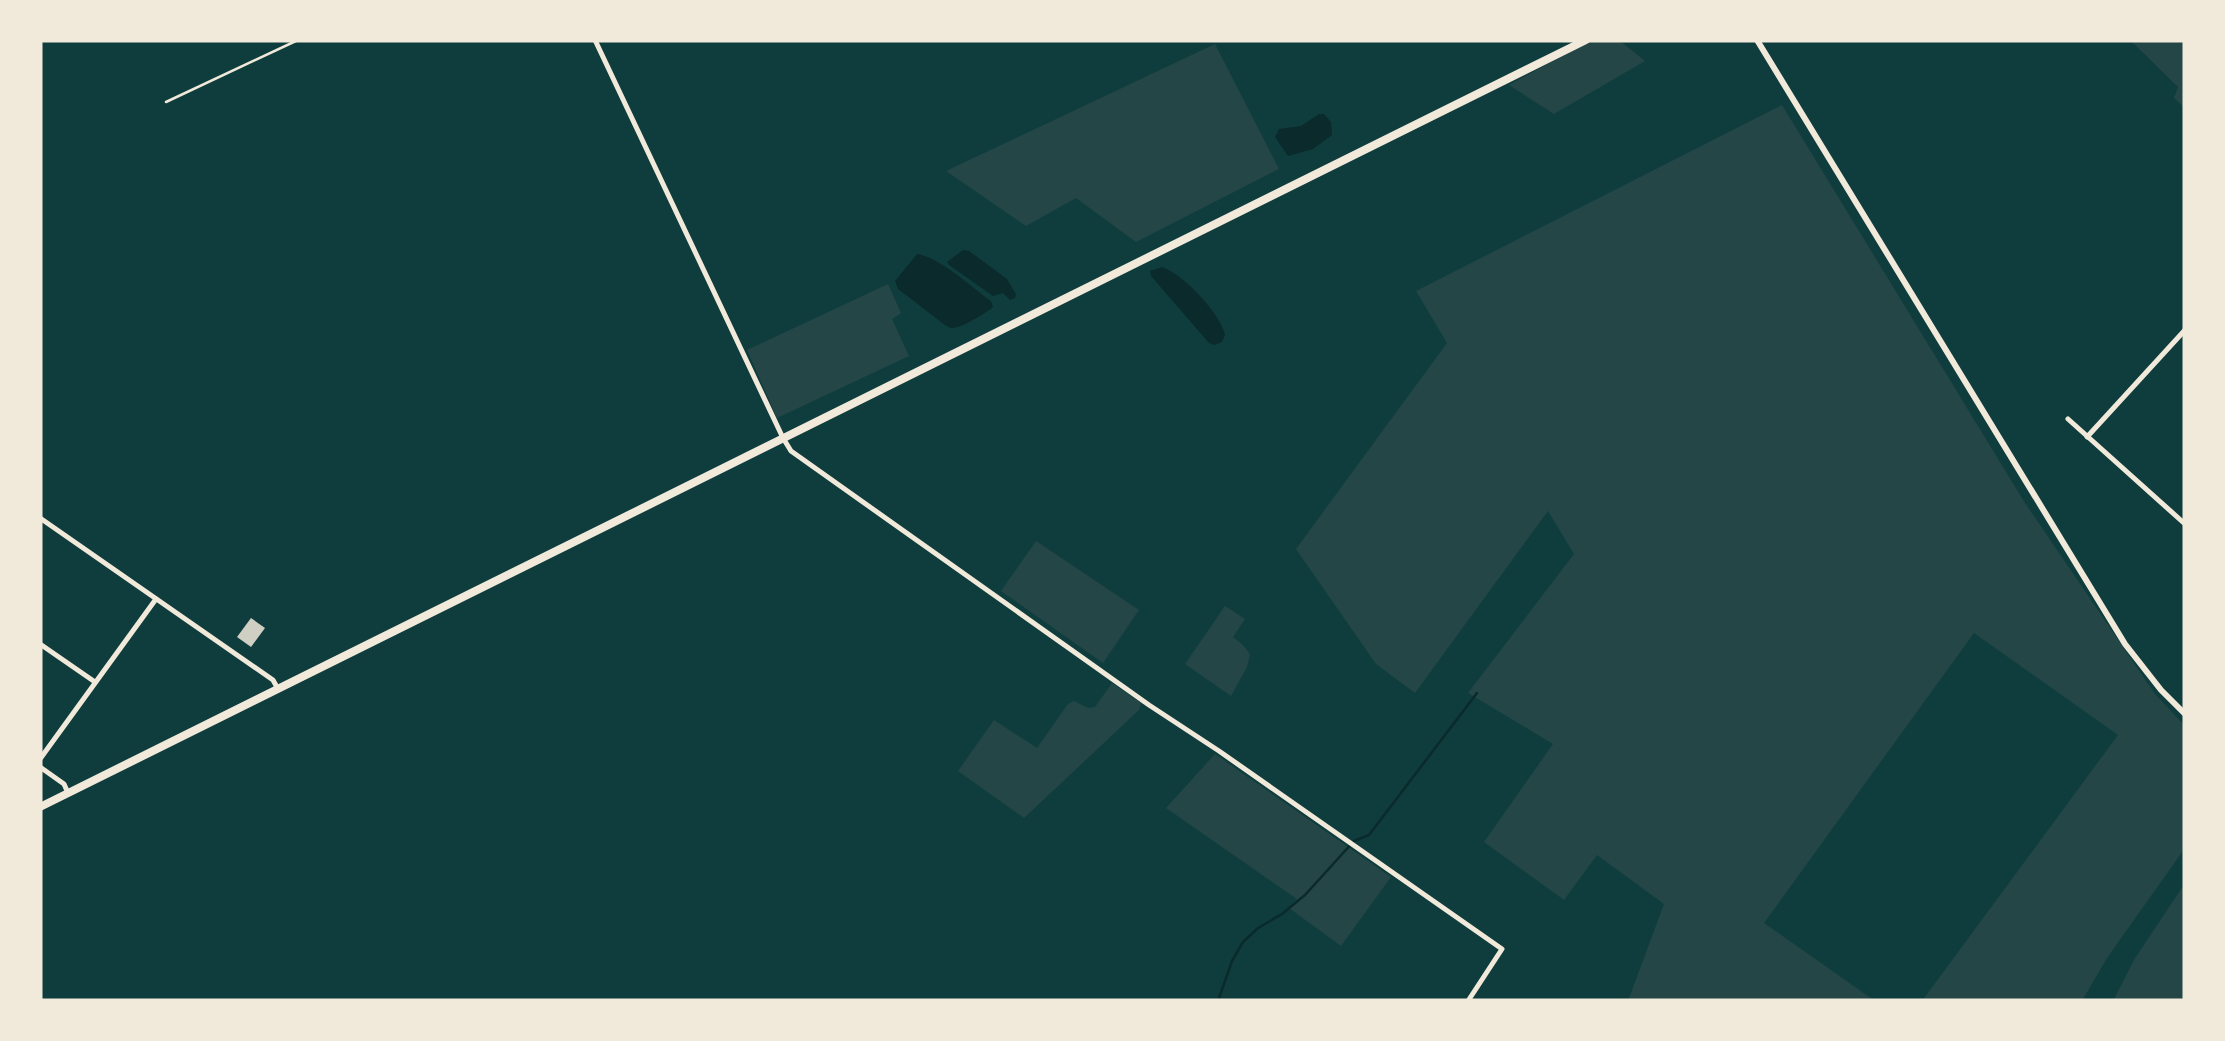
<svg xmlns="http://www.w3.org/2000/svg" width="2225" height="1041" font-family="Helvetica,sans-serif">
<style>
.green{fill:#244646}
.water{fill:#0a2a2b}
.lines{fill:none;stroke-linecap:round;stroke-linejoin:round}
.stream{stroke:#0a2a2b;stroke-width:2.5}
.building{fill:#cfcfc3}
.service{stroke:#f1e9da;stroke-width:2.5}
.minor{stroke:#f1e9da;stroke-width:5}
.secondary{stroke:#f1e9da;stroke-width:6}
.primary{stroke:#f1e9da;stroke-width:8}
</style>
<rect width="100%" height="100%" fill="#0f3d3e"/>
<g class="green">
<path d="M 1592,40 L 1619,40 L 1645,61 L 1554,114 L 1509,85 Z"/>
<path d="M 2130,40 L 2185,40 L 2185,108 L 2174,98 L 2178,87 Z"/>
<path d="M 1215,44 L 1279,169 L 1136,242 L 1076,198 L 1026,226 L 946,171 Z"/>
<path d="M 1782,105 L 2025,503 L 2155,694 L 2185,726 L 2185,848 L 2107,958 L 2082,1001 L 1922,1001 L 2118,735 L 1974,633 L 1764,923 L 1875,1001 L 1628,1001 L 1664,904 L 1597,855 L 1564,900 L 1484,842 L 1553,744 L 1468,693 L 1574,554 L 1548,511 L 1415,693 L 1376,664 L 1296,549 L 1447,343 L 1416,291 Z"/>
<path d="M 888,284 L 901,313 L 892,319 L 909,356 L 777,418 L 747,350 Z"/>
<path d="M 1036,541 L 1139,610 L 1103,663 L 1001,591 Z"/>
<path d="M 1225,606 L 1245,619 L 1233,637 L 1242,644 L 1250,654 L 1247,667 L 1231,696 L 1185,664 Z"/>
<path d="M 1112,683 L 1141,703 L 1139,710 L 1024,818 L 958,771 L 994,720 L 1037,748 L 1068,704 L 1074,701 L 1088,708 L 1095,707 Z"/>
<path d="M 1215,754 L 1391,877 L 1341,946 L 1289,908 L 1297,899 L 1166,808 Z"/>
<path d="M 2185,883 L 2185,1001 L 2113,1001 L 2134,960 Z"/>
</g>
<g class="water">
<path d="M 1319,114 L 1324,114 L 1331,122 L 1332,135 L 1313,149 L 1288,156 L 1275,137 L 1279,129 L 1301,126 Z"/>
<path d="M 963,250 L 969,251 L 1007,279 L 1016,294 L 1015,298 L 1010,300 L 1003,293 L 993,296 L 949,265 L 947,262 Z"/>
<path d="M 917,254 C 941,258 971,287 991,301 L 993,307 C 988,312 960,329 952,328 C 949,328 947,326 945,325 L 898,289 L 895,281 Z"/>
<path d="M 1162,267 C 1183,274 1220,313 1225,335 L 1222,342 L 1214,345 L 1209,343 L 1151,276 L 1150,271 Z"/>
</g>
<g class="lines">
<path class="stream" d="M 1218,1001 L 1232,961 L 1243,942 L 1258,928 L 1282,914 L 1305,895 L 1354,841 L 1369,835 L 1477,693"/>
</g>
<path class="building" d="M 251,618 L 265,628 L 251,647 L 237,637 Z"/>
<g class="lines">
<path class="service" d="M 166,102 L 298,40"/>
<g class="minor">
<path d="M 595,40 L 783,438 L 791,451 L 1149,705 L 1219,751 L 1502,949 L 1468,1001"/>
<path d="M 2068,419 L 2185,524"/>
<path d="M 2087,437 L 2185,330"/>
<path d="M 40,518 L 273,680 L 278,689"/>
<path d="M 40,644 L 95,682"/>
<path d="M 40,759 L 156,599"/>
<path d="M 40,767 L 64,784 L 68,793"/>
</g>
<path class="secondary" d="M 1757,40 L 2125,644 L 2161,690 L 2185,714"/>
<path class="primary" d="M 40,807 L 1586,40"/>
</g>
<rect width="2225" height="1041" fill="none" stroke="#f1e9da" stroke-width="85"/>
</svg>
